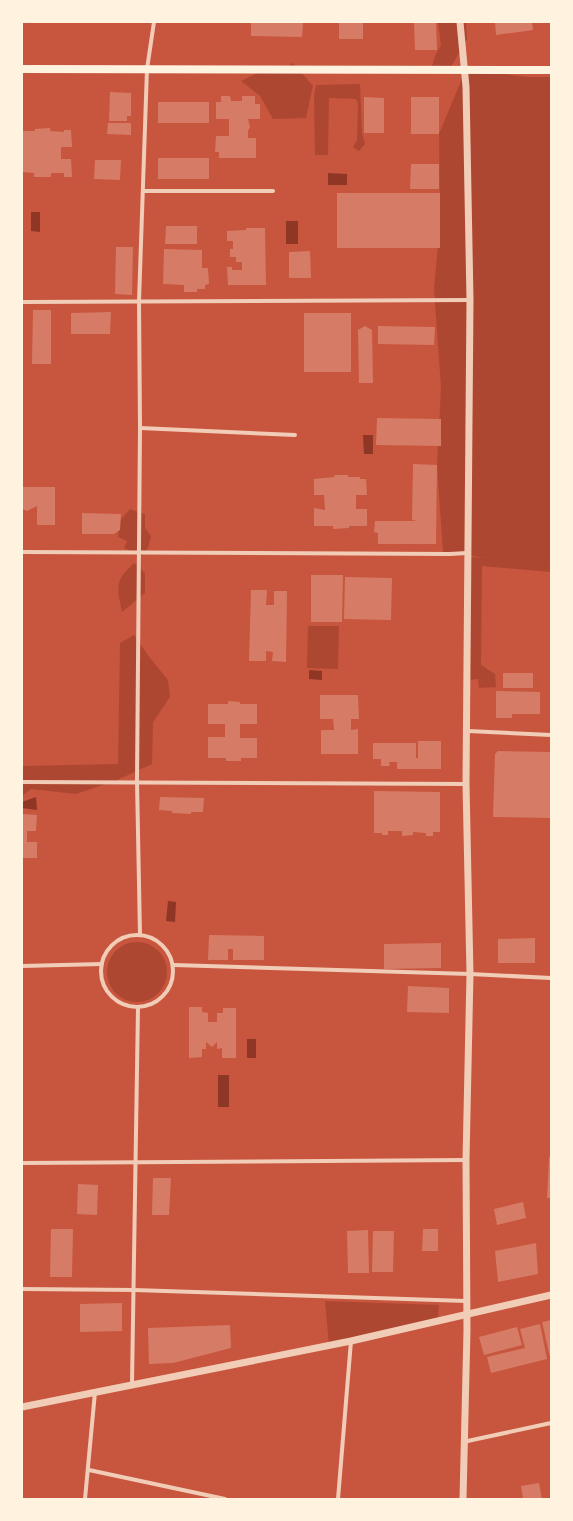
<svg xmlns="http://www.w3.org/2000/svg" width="573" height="1521" font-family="'PT Sans Narrow',sans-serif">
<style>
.green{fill:#ae4732}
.water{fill:#8f3625}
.building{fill:#d67c66}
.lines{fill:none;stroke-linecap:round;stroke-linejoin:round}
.minor{stroke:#f1ccb7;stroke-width:4}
.tertiary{stroke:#f1ccb7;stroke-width:7}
.secondary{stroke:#fff3e0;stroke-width:8}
</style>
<rect width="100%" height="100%" fill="#c8553d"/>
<g class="green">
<path d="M 436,22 L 466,22 L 467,39 L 451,67 L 432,66 L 435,56 L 441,45 L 438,23 Z"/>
<path d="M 293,63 L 313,86 L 306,118 L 273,119 L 260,96 L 241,81 L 259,72 L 279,72 Z"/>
<path d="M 466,69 L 528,77 L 551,77 L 551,563 L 548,564 L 551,564 L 551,572 L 482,566 L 481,665 L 495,674 L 496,687 L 479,688 L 478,679 L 468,680 L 467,557 L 486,558 L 443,552 L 437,465 L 441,388 L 434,289 L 440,222 L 439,134 Z"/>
<path d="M 360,84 L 362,133 L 365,144 L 359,151 L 353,147 L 357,140 L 358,104 L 356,99 L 329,98 L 328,155 L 315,155 L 314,96 L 316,85 Z"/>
<path d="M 130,509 L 145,514 L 145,528 L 151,536 L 148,548 L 141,556 L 124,548 L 127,541 L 118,537 L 119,522 Z"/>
<path d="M 134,563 L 145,573 L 145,593 L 122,612 C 117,586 114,582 134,563 Z"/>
<path d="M 308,626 L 339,626 L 338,669 L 307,668 Z"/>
<path d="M 134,635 L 150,658 L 168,680 L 170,697 L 153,722 L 152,764 L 117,780 L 76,794 L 31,789 L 22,796 L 22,766 L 118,764 L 120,643 Z"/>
<circle cx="137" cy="972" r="30"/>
<path d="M 325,1301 L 439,1305 L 438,1320 L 329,1345 Z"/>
</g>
<g class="water">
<path d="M 328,173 L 347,174 L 347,185 L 328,185 Z"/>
<path d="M 31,212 L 40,212 L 40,232 L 31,231 Z"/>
<rect x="286" y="221" width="12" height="23"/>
<path d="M 363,435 L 373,435 L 373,454 L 364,454 Z"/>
<path d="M 309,670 L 322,671 L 322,680 L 309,679 Z"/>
<path d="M 36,797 L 37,810 L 22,808 L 22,802 Z"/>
<path d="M 168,901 L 176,902 L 175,922 L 166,921 Z"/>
<rect x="247" y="1039" width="9" height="19"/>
<rect x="218" y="1075" width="11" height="32"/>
</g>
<g class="building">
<path d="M 251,22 L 303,23 L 302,37 L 251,36 Z"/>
<rect x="339" y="22" width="24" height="17"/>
<path d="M 414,22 L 436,22 L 437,50 L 415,50 Z"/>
<path d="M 495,22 L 532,22 L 533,30 L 496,35 Z"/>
<path d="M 110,92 L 131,93 L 131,116 L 127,116 L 127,121 L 109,121 Z"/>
<path d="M 221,96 L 230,96 L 231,101 L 242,101 L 242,96 L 255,96 L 255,104 L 260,104 L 260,119 L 248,119 L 250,127 L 248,131 L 248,138 L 256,138 L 256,158 L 219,158 L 219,152 L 215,152 L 216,136 L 229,136 L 229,119 L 216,119 L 216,102 L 221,102 Z"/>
<path d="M 364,97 L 384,98 L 384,133 L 364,133 Z"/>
<rect x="411" y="97" width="28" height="37"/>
<rect x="158" y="102" width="51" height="21"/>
<path d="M 108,123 L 131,123 L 131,135 L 107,134 Z"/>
<path d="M 50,128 L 50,131 L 64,132 L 64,130 L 71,130 L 72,147 L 61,147 L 61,159 L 71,159 L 72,177 L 64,177 L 64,173 L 51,173 L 51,177 L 34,177 L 34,173 L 22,172 L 22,131 L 35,131 L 35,129 Z"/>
<rect x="158" y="158" width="51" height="21"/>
<path d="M 95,160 L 121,160 L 120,180 L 94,179 Z"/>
<path d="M 411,164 L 439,164 L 439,189 L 410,189 Z"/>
<rect x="337" y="193" width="103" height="55"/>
<path d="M 166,226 L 197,226 L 197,244 L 165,244 Z"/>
<path d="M 246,228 L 265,228 L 266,285 L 228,285 L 227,267 L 232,267 L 232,270 L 242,270 L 242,262 L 236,262 L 236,257 L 230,257 L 230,249 L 233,249 L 233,241 L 227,241 L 227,231 L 246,230 Z"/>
<path d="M 116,247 L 133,247 L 132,295 L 115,294 Z"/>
<path d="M 164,249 L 202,250 L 202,268 L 208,268 L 209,284 L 205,285 L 205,289 L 197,289 L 197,292 L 184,292 L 184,285 L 163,284 Z"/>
<path d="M 310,251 L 311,278 L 289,278 L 289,252 Z"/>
<path d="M 33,310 L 51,310 L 51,364 L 32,364 Z"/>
<path d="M 111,312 L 110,334 L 71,334 L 71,313 Z"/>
<rect x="304" y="313" width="47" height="59"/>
<path d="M 365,326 L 372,330 L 373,383 L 359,383 L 358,330 Z"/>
<path d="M 378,326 L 435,327 L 434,345 L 378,344 Z"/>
<path d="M 377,418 L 441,419 L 441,446 L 376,445 Z"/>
<path d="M 413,464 L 437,465 L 436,544 L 378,544 L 378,533 L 374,532 L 375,521 L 418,521 L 412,520 Z"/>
<path d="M 334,475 L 348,475 L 348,477 L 360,477 L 360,479 L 366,479 L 367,495 L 356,495 L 356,509 L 367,509 L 367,526 L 349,526 L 349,528 L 333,529 L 333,526 L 314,526 L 314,508 L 325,510 L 324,495 L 314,495 L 314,479 L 335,477 Z"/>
<path d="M 22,487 L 55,487 L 55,525 L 37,525 L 37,506 L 27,511 L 22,509 Z"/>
<path d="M 82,513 L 121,514 L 120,530 L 114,534 L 82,534 Z"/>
<path d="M 311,575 L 343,575 L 342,622 L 311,622 Z"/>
<path d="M 345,577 L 392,578 L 391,620 L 344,619 Z"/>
<path d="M 251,590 L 267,590 L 266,605 L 274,605 L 274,591 L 287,591 L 286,662 L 272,661 L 273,652 L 266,651 L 266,661 L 249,661 Z"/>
<rect x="503" y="673" width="30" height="15"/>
<path d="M 496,691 L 540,692 L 540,714 L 512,714 L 512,718 L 496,718 Z"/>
<path d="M 320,695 L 358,695 L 359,719 L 351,719 L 351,730 L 358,729 L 358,754 L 321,754 L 321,730 L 334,730 L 333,719 L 320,719 Z"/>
<path d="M 228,701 L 240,702 L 240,704 L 257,704 L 257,724 L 240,724 L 240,738 L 257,738 L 257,758 L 241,758 L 241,761 L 226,761 L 226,758 L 208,758 L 208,737 L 225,737 L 225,724 L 208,724 L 208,704 L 228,704 Z"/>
<path d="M 418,741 L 441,741 L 441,769 L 397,769 L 397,762 L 389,762 L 390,766 L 381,766 L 381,759 L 373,759 L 373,743 L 416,743 L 416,758 L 418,758 Z"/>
<path d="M 498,751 L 551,752 L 551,818 L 493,817 L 495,754 Z"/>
<path d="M 374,791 L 440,792 L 440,832 L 433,832 L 433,836 L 426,836 L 426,833 L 413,832 L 413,835 L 402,836 L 402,831 L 388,831 L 388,835 L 382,835 L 382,833 L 374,833 Z"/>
<path d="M 160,797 L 204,798 L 203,812 L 191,812 L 191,814 L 172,813 L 172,811 L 159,810 Z"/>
<path d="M 22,814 L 37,815 L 36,831 L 27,831 L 27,842 L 37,842 L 37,858 L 22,858 Z"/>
<path d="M 209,935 L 264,936 L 264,960 L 233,960 L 233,949 L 228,949 L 228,960 L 208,960 Z"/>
<path d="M 535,938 L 535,963 L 498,963 L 498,939 Z"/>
<path d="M 441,943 L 441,968 L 384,969 L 384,944 Z"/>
<path d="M 408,986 L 449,988 L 449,1013 L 407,1012 Z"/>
<path d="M 189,1007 L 202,1007 L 202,1012 L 208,1013 L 208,1022 L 217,1022 L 217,1013 L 223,1013 L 223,1008 L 236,1008 L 236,1058 L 222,1058 L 222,1048 L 217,1049 L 217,1042 L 212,1047 L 206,1042 L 206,1049 L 202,1049 L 202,1057 L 189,1058 Z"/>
<path d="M 551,1156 L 551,1198 L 547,1198 L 549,1157 Z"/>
<path d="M 153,1178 L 171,1178 L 169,1215 L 152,1215 Z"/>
<path d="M 78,1184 L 98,1185 L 97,1215 L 77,1214 Z"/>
<path d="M 523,1202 L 526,1218 L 497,1225 L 494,1209 Z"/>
<path d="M 51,1229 L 73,1229 L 72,1277 L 50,1277 Z"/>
<path d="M 423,1229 L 438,1229 L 438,1251 L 422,1251 Z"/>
<path d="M 368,1230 L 369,1273 L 348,1273 L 347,1231 Z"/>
<path d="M 373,1231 L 394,1231 L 393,1272 L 372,1272 Z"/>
<path d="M 536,1243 L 538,1274 L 498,1282 L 495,1251 Z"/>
<path d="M 122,1303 L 122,1331 L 80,1332 L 80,1304 Z"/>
<path d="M 551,1320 L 551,1357 L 550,1357 L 542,1322 Z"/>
<path d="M 540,1324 L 547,1359 L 491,1373 L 487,1357 L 525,1348 L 520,1329 Z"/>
<path d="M 230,1325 L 231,1348 L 173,1363 L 149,1364 L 148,1328 Z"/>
<path d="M 517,1327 L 522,1345 L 484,1355 L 479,1337 Z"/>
<path d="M 539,1483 L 542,1499 L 523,1499 L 521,1486 Z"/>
</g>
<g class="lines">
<g class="minor">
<path d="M 143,191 L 273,191"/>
<path d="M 22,302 L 470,300"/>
<path d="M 140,428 L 295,435"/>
<path d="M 22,552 L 450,554 L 467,553"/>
<path d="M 468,731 L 551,735"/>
<path d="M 22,782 L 466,784"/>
<circle cx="137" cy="971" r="36"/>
<path d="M 140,935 L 137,781 L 140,428 L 139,301 L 147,69 L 154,22"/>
<path d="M 174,965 L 470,974 L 551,978"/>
<path d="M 22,966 L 102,964"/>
<path d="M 22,1163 L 466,1160"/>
<path d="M 22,1289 L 134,1290 L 466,1301"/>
<path d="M 132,1383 L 138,1008"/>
<path d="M 463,1442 L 551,1423"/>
<path d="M 89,1470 L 225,1499"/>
<path d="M 85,1499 L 95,1392"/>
<path d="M 338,1499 L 351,1341"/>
</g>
<g class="tertiary">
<path d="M 460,22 L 466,87 L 470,300 L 466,784 L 470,974 L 466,1160 L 467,1330 L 463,1499"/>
<path d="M 22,1407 L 351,1341 L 551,1295"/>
</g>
<path class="secondary" d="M 22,69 L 551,70"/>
</g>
<rect width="573" height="1521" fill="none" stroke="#fff3e0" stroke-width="46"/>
</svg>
